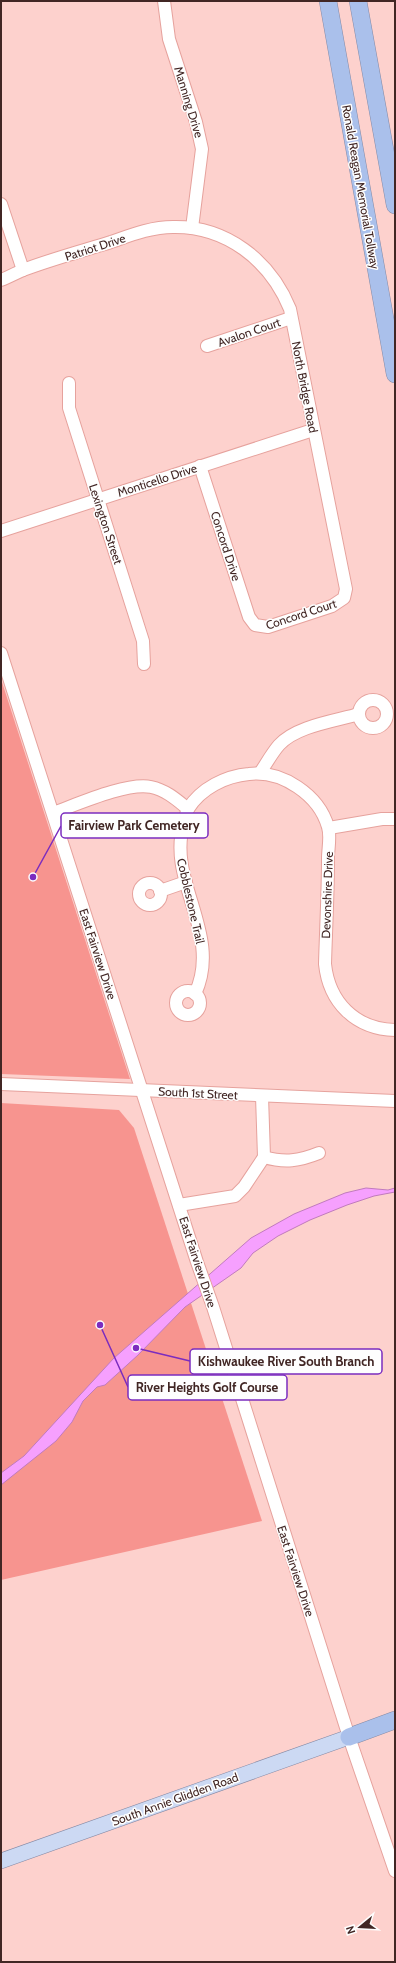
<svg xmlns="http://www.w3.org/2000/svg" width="396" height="1963" font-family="Cabin,sans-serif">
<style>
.green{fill:#f7948f}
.water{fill:#f6a0fe;stroke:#c07bbd}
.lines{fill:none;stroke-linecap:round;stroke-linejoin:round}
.minor-casing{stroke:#e6a29d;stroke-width:14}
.major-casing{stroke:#858aa5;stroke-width:16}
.highway-casing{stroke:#858aa5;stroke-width:18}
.minor{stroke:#fff;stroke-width:12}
.major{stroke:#ccd9f3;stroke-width:15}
.highway{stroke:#aac0eb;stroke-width:17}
.labels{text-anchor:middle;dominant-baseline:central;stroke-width:3;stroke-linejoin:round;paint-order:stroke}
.street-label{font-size:12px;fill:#412624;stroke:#fefefe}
.leader{fill:none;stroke:#7b2cbf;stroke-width:1.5}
.callout-dot{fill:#7b2cbf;stroke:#fefefe;stroke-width:1.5}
.callout{fill:#fefefe;stroke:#7b2cbf;stroke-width:1.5}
.callout-label{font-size:13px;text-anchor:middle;font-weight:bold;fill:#412624}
</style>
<rect width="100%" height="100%" fill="#fdd1cd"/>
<g class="green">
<path d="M 1,679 L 130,1079 L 1,1074 Z"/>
<path d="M 1,1103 L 119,1110 L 134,1128 L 262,1521 L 1,1580 Z"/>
</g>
<path class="water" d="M 366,1188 L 388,1190 L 395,1188 L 395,1192 L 374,1196 L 347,1205 L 310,1220 L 278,1236 L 253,1253 L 241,1268 L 185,1307 L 138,1355 L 105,1385 L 97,1387 L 83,1401 L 72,1422 L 56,1441 L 1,1485 L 1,1473 L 24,1456 L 114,1358 L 251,1238 L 294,1214 L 345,1193 Z"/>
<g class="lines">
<defs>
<g id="minor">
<path d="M 164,1 L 169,39 L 196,122 L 202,149 L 192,228"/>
<path d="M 1,204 L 23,270"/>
<path d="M 1,280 C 9,277 16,273 23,270 C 52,259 82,251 111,242 C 131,235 151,227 173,227 C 226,226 270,260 290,309 L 346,589 L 344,598 L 332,606 L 268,627 L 255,625 L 249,617 L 200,466"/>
<path d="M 207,346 L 291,318"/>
<path d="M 69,383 L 69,408 L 143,641 L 144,664"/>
<path d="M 1,531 L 313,430"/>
<path d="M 1,653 L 197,1262 L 213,1307 L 349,1737 L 395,1871"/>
<circle cx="373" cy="714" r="14"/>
<path d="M 260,773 C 266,764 272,753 279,745 C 296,726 335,721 359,714"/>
<path d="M 53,813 C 78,804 127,782 151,787 C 166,790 177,800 188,809"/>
<path d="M 329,828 L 382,819 L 395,819"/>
<circle cx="150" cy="894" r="11"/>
<path d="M 160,891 L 186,882"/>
<circle cx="188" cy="1003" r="12"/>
<path d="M 195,994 C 223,934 166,881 184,823 C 185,819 186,813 188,809 C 201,788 226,776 249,774 C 282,770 319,795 328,827 C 331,836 328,849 328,858 C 328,893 326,928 325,964 C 329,1002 355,1029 395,1030"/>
<path d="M 1,1084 L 395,1101"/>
<path d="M 262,1096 L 264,1157 C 285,1163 299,1161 319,1153"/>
<path d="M 179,1205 L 235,1196 L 244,1187 L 264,1157"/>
</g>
<path id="major" d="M 1,1861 L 349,1737"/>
<g id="highway">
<path d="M 328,1 L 395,374"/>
<path d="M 358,1 L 395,205"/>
<path d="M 349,1737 L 395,1720"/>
</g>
</defs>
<use href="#minor" class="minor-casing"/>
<use href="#major" class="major-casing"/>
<use href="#highway" class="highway-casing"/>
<use href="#minor" class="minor"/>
<use href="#major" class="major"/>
<use href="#highway" class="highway"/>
</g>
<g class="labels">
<g class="street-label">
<text transform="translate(189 102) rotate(73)">Manning Drive</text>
<text transform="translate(361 187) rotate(80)">Ronald Reagan Memorial Tollway</text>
<text transform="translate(95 247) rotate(-18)">Patriot Drive</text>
<text transform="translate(249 332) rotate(-19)">Avalon Court</text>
<text transform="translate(305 387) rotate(79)">North Bridge Road</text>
<text transform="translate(157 480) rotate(-18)">Monticello Drive</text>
<text transform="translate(106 524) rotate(72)">Lexington Street</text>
<text transform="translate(226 546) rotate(72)">Concord Drive</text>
<text transform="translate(301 614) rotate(-18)">Concord Court</text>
<text transform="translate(327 895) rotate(-88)">Devonshire Drive</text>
<text transform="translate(191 901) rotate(77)">Cobblestone Trail</text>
<text transform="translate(98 954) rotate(72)">East Fairview Drive</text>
<text transform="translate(198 1093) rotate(3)">South 1st Street</text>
<text transform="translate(198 1262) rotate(72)">East Fairview Drive</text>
<text transform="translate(296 1571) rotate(72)">East Fairview Drive</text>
<text transform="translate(175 1799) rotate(-20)">South Annie Glidden Road</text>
</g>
</g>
<path class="leader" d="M33 877L61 826M136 1348L190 1361M100 1325L128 1387"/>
<g class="callout-dot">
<circle cx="33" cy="877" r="4"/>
<circle cx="136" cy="1348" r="4"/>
<circle cx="100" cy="1325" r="4"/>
</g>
<g class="callout">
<rect x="61" y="813" width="147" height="25" rx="4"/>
<rect x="190" y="1349" width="192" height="25" rx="4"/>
<rect x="128" y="1375" width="159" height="25" rx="4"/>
</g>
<g class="callout-label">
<text x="134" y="830">Fairview Park Cemetery</text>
<text x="286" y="1366">Kishwaukee River South Branch</text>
<text x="207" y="1392">River Heights Golf Course</text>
</g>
<rect width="396" height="1963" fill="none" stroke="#412624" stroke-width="4"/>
<g transform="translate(360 1927) rotate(252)" stroke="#fefefe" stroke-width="3" paint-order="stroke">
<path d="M0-3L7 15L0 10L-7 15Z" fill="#412624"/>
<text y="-6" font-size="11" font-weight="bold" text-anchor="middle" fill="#412624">N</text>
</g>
</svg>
